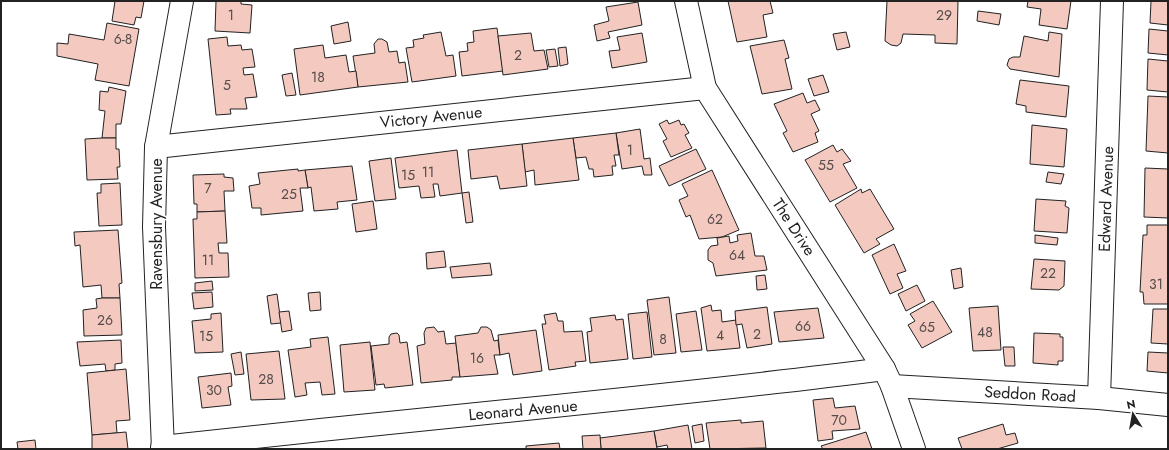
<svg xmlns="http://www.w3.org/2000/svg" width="1169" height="450" font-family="Jost,sans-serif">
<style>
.building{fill:#f3c9c0;stroke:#222}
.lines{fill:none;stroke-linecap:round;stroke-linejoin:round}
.minor-casing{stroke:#222;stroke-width:24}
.minor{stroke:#fff;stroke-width:22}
.labels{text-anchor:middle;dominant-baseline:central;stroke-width:3;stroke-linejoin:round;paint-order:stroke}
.number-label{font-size:14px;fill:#564c4a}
.street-label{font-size:16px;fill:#222;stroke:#fff}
</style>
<rect width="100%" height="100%" fill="#fff"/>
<g class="building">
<path d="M 115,1 L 144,1 L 141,18 L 136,17 L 134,25 L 112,21 Z"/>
<path d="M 216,1 L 241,1 L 241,4 L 252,5 L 250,33 L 215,31 Z"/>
<path d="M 728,1 L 770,1 L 773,13 L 763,15 L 767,37 L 737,42 Z"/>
<path d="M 887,1 L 958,1 L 957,44 L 935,43 L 935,35 L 903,34 L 901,43 L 897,46 L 891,45 L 885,41 Z"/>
<path d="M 1028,1 L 1071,1 L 1067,29 L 1039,25 L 1041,9 L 1027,7 Z"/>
<path d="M 1151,1 L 1168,1 L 1168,25 L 1150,23 Z"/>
<path d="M 638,2 L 642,25 L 608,32 L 610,38 L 597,41 L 594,25 L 609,21 L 606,7 Z"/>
<path d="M 978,11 L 1001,14 L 999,25 L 977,21 Z"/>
<path d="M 348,22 L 351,41 L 334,44 L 331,26 Z"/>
<path d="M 107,23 L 139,29 L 129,86 L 95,80 L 98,64 L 57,56 L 57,43 L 68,44 L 69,34 L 104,40 Z"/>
<path d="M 497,28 L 503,71 L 462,76 L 459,52 L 468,51 L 467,43 L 474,42 L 473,31 Z"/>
<path d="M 1149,29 L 1168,31 L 1168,55 L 1148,53 Z"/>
<path d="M 441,32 L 446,56 L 453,55 L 456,76 L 412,82 L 406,48 L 414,47 L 413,40 L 424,38 L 423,35 Z"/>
<path d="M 846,32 L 850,47 L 837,50 L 833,34 Z"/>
<path d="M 1049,32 L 1062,34 L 1059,77 L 1010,69 L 1007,65 L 1009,59 L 1013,57 L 1020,57 L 1024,36 L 1048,41 Z"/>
<path d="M 531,33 L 534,51 L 544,50 L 548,69 L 503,75 L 498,36 Z"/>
<path d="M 642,33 L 647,62 L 612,68 L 609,51 L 620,50 L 617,37 Z"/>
<path d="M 227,37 L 228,46 L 241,45 L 242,50 L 252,49 L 255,67 L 243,68 L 244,75 L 253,74 L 257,97 L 245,98 L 247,109 L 230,109 L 231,114 L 216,115 L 208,39 Z"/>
<path d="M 378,39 L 382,39 L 387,42 L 389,52 L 397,51 L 399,63 L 405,62 L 408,82 L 358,87 L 353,56 L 375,53 L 374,44 Z"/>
<path d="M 784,40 L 789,58 L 785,59 L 792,89 L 762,94 L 750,46 Z"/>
<path d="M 323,45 L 325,58 L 346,55 L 349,72 L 356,71 L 358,87 L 300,95 L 294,49 Z"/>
<path d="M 566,47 L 568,64 L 560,66 L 558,48 Z"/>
<path d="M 555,49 L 558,66 L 549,67 L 546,50 Z"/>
<path d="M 1148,59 L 1168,61 L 1168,92 L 1147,90 Z"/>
<path d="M 292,73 L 296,95 L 286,96 L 282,75 Z"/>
<path d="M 823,75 L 829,92 L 814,96 L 808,79 Z"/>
<path d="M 1020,80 L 1069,86 L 1066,117 L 1026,112 L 1026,106 L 1016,104 Z"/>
<path d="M 109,87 L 126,91 L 121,124 L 116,124 L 116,138 L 102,138 L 105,111 L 99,110 L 100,91 L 108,92 Z"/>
<path d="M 803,93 L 807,103 L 815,100 L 820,110 L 811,114 L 819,131 L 815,133 L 818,142 L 793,152 L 783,133 L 787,131 L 774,104 Z"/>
<path d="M 1148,96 L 1168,97 L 1168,153 L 1146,151 Z"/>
<path d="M 667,120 L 669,124 L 679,120 L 681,125 L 684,124 L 689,133 L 685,135 L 692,148 L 671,157 L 663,141 L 667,139 L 659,124 Z"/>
<path d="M 1032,125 L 1067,129 L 1064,167 L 1030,164 Z"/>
<path d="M 640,129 L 644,159 L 650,158 L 652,175 L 644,175 L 642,166 L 622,169 L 616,133 Z"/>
<path d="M 616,133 L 619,155 L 614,155 L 616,166 L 612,166 L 613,175 L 594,177 L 593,169 L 589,169 L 586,157 L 576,158 L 573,138 Z"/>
<path d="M 102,138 L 116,138 L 116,149 L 119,149 L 120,167 L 117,167 L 118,179 L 87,180 L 85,139 Z"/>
<path d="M 573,138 L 579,180 L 535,185 L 534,170 L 525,172 L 522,144 Z"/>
<path d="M 522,144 L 527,186 L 500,189 L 497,176 L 471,179 L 468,150 Z"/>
<path d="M 833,145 L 837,152 L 842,149 L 851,161 L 843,164 L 857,188 L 830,202 L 805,160 Z"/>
<path d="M 696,149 L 706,169 L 669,186 L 659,166 Z"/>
<path d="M 457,150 L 462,193 L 440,196 L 438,184 L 433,184 L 435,197 L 421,198 L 419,186 L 399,188 L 395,158 Z"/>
<path d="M 391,158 L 396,199 L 375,201 L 369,161 Z"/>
<path d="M 352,166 L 357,200 L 337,202 L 338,209 L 314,211 L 311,187 L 308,188 L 305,170 Z"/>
<path d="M 1145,168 L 1168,169 L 1168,218 L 1144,217 Z"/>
<path d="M 298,169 L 298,171 L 305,170 L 308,188 L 300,188 L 303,211 L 261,215 L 261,208 L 252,208 L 249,186 L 260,184 L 258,173 Z"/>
<path d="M 712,170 L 739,230 L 722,237 L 699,239 L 690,215 L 686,217 L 679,200 L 688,196 L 682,184 Z"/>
<path d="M 1048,172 L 1064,174 L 1061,184 L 1046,182 Z"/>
<path d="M 224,174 L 224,177 L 233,178 L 234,191 L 224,191 L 225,211 L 197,212 L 197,204 L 194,204 L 193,175 Z"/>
<path d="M 120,183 L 122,225 L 99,226 L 97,193 L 101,193 L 101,184 Z"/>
<path d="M 861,189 L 862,193 L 870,189 L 894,229 L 876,239 L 880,244 L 864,253 L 835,205 Z"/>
<path d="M 469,192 L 473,222 L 466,223 L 462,193 Z"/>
<path d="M 1036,199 L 1066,201 L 1065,206 L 1069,208 L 1067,233 L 1034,231 Z"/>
<path d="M 373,201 L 377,229 L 356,232 L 352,204 Z"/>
<path d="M 225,211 L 227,243 L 218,243 L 219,253 L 228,253 L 229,277 L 195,278 L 193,219 L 197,219 L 197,212 Z"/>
<path d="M 1147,225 L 1168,225 L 1168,304 L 1144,304 L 1143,292 L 1140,292 L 1143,235 L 1147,235 Z"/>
<path d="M 118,230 L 122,283 L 119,284 L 120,298 L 102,298 L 101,285 L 83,287 L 80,245 L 75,246 L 74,232 Z"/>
<path d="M 751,233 L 755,256 L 764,256 L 767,270 L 716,276 L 713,263 L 708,260 L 708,250 L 711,246 L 718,245 L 717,238 L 729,236 L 730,243 L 738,241 L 737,235 Z"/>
<path d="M 1035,235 L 1058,238 L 1057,245 L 1035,243 Z"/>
<path d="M 894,244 L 906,271 L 897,274 L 903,288 L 890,294 L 872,255 Z"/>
<path d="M 444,251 L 446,267 L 427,269 L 426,253 Z"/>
<path d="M 1034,259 L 1065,261 L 1064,286 L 1059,290 L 1031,289 Z"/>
<path d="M 490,263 L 492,275 L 452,278 L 450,267 Z"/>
<path d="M 961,268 L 963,287 L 954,289 L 951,270 Z"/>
<path d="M 765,275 L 767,289 L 757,290 L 756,276 Z"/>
<path d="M 212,281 L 213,290 L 195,291 L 195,283 Z"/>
<path d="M 917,285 L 925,301 L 906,311 L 898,294 Z"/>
<path d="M 212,292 L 213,307 L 194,309 L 192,293 Z"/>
<path d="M 320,292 L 321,310 L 310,311 L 308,293 Z"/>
<path d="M 277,294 L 281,323 L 271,324 L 267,296 Z"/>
<path d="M 669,297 L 676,353 L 654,355 L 647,300 Z"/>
<path d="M 102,298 L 120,298 L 122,335 L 84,336 L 83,310 L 97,308 L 96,299 Z"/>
<path d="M 933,301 L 952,332 L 922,348 L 908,325 L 915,321 L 910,314 Z"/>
<path d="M 711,305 L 712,311 L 721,310 L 722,322 L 736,320 L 740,348 L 707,351 L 701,308 Z"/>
<path d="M 998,306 L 1001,350 L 973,351 L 969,308 Z"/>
<path d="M 767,307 L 772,344 L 747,348 L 742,324 L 736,325 L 735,311 Z"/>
<path d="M 818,308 L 824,338 L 779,342 L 774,312 Z"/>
<path d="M 1153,309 L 1168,309 L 1168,344 L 1151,343 Z"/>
<path d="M 289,311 L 292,330 L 282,332 L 279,312 Z"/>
<path d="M 696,311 L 702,350 L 681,352 L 676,314 Z"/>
<path d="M 647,312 L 652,357 L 633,359 L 628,314 Z"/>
<path d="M 221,313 L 223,352 L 195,353 L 192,321 L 211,319 L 211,314 Z"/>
<path d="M 556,313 L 558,321 L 563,321 L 564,332 L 582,331 L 586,361 L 575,362 L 576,366 L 549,370 L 542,324 L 546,324 L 544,315 Z"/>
<path d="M 615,315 L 616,320 L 623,319 L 628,359 L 590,363 L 587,332 L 592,331 L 590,318 Z"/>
<path d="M 434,327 L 438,332 L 444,331 L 446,344 L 456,343 L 460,377 L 452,377 L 452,380 L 421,383 L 417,346 L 425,344 L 424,333 L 426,328 Z"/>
<path d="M 481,327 L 487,327 L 491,330 L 494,341 L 498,340 L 500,355 L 494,355 L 498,374 L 460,377 L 455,336 L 478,333 Z"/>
<path d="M 536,330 L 542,371 L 513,375 L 509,353 L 500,355 L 498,335 Z"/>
<path d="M 397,333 L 399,335 L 400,343 L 407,342 L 413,385 L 385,388 L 384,384 L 376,385 L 371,346 L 389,344 L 389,337 L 391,334 Z"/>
<path d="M 1034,333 L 1060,334 L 1060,337 L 1063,337 L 1063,361 L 1058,361 L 1058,365 L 1033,363 Z"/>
<path d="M 328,337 L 335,394 L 322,395 L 320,382 L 305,383 L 307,395 L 295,397 L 288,350 L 311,347 L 310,339 Z"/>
<path d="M 121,340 L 122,363 L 115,364 L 115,370 L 106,371 L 105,364 L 80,366 L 77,342 Z"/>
<path d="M 370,342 L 375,390 L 344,392 L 340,345 Z"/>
<path d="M 1003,347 L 1014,347 L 1015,366 L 1005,366 Z"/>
<path d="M 279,351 L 285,399 L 251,400 L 246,354 Z"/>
<path d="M 241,352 L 244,374 L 235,375 L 231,354 Z"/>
<path d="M 1148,352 L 1168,353 L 1168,373 L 1147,371 Z"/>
<path d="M 126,369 L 130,420 L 116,421 L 117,433 L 92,435 L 87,373 Z"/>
<path d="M 231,373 L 232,386 L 228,387 L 231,405 L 202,408 L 198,377 Z"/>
<path d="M 833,398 L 835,408 L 855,406 L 860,429 L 832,431 L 833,439 L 818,441 L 813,400 Z"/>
<path d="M 741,420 L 741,423 L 763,421 L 766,448 L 710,449 L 706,423 Z"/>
<path d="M 702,424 L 704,441 L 695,443 L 692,426 Z"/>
<path d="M 1003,424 L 1006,435 L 1015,433 L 1018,443 L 997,449 L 962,449 L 958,438 Z"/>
<path d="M 688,425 L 692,449 L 668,449 L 667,445 L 657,447 L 654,431 Z"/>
<path d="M 654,431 L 657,449 L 601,449 L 600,438 Z"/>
<path d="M 126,432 L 128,449 L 92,449 L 92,435 Z"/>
<path d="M 866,432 L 872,449 L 823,449 L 821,446 Z"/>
<path d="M 600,435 L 601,449 L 583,449 L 582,436 Z"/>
<path d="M 35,440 L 36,449 L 18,449 L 17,442 Z"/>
<path d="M 559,443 L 560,449 L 526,449 L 526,446 Z"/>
</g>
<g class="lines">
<defs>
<g id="minor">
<path d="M 686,1 L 705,88 L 884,369 L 892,386 L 914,449"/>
<path d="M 156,147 L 705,88"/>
<path d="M 892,386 L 1099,398 L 1168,405"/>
<path d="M 1099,398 L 1112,1"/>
<path d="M 162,447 C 264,436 365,425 467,415 C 606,401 745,387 884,369"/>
<path d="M 163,449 L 154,227 L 156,147 L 182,1"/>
</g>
</defs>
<use href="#minor" class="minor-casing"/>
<use href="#minor" class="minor"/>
</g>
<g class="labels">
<g class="number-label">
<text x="231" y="15">1</text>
<text x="944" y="15">29</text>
<text x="123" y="39">6-8</text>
<text x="518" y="55">2</text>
<text x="318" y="77">18</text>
<text x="227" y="85">5</text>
<text x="630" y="150">1</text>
<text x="826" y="165">55</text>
<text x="428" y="172">11</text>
<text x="408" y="175">15</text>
<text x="208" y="188">7</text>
<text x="289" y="194">25</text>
<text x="715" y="219">62</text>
<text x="737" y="255">64</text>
<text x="208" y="260">11</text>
<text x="1048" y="273">22</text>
<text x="1156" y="284">31</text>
<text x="105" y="320">26</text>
<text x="803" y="326">66</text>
<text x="927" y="327">65</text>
<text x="985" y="332">48</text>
<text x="757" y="334">2</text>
<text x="720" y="335">4</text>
<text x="206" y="336">15</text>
<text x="663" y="339">8</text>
<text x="477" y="358">16</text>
<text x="266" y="379">28</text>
<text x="214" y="390">30</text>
<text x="839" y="420">70</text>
</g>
<g class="street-label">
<text transform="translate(431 117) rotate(-6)">Victory Avenue</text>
<text transform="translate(1106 199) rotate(-88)">Edward Avenue</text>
<text transform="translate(156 224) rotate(-90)">Ravensbury Avenue</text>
<text transform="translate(794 227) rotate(57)">The Drive</text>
<text transform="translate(1030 394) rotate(3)">Seddon Road</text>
<text transform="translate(523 410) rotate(-5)">Leonard Avenue</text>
</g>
</g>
<rect width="1169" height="450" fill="none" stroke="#222222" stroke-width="4"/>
<g transform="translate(1133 414) rotate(349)" stroke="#ffffff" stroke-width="3" paint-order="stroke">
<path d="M0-3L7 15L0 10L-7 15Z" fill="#222222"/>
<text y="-6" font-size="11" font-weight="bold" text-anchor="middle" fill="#222222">N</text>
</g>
</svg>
